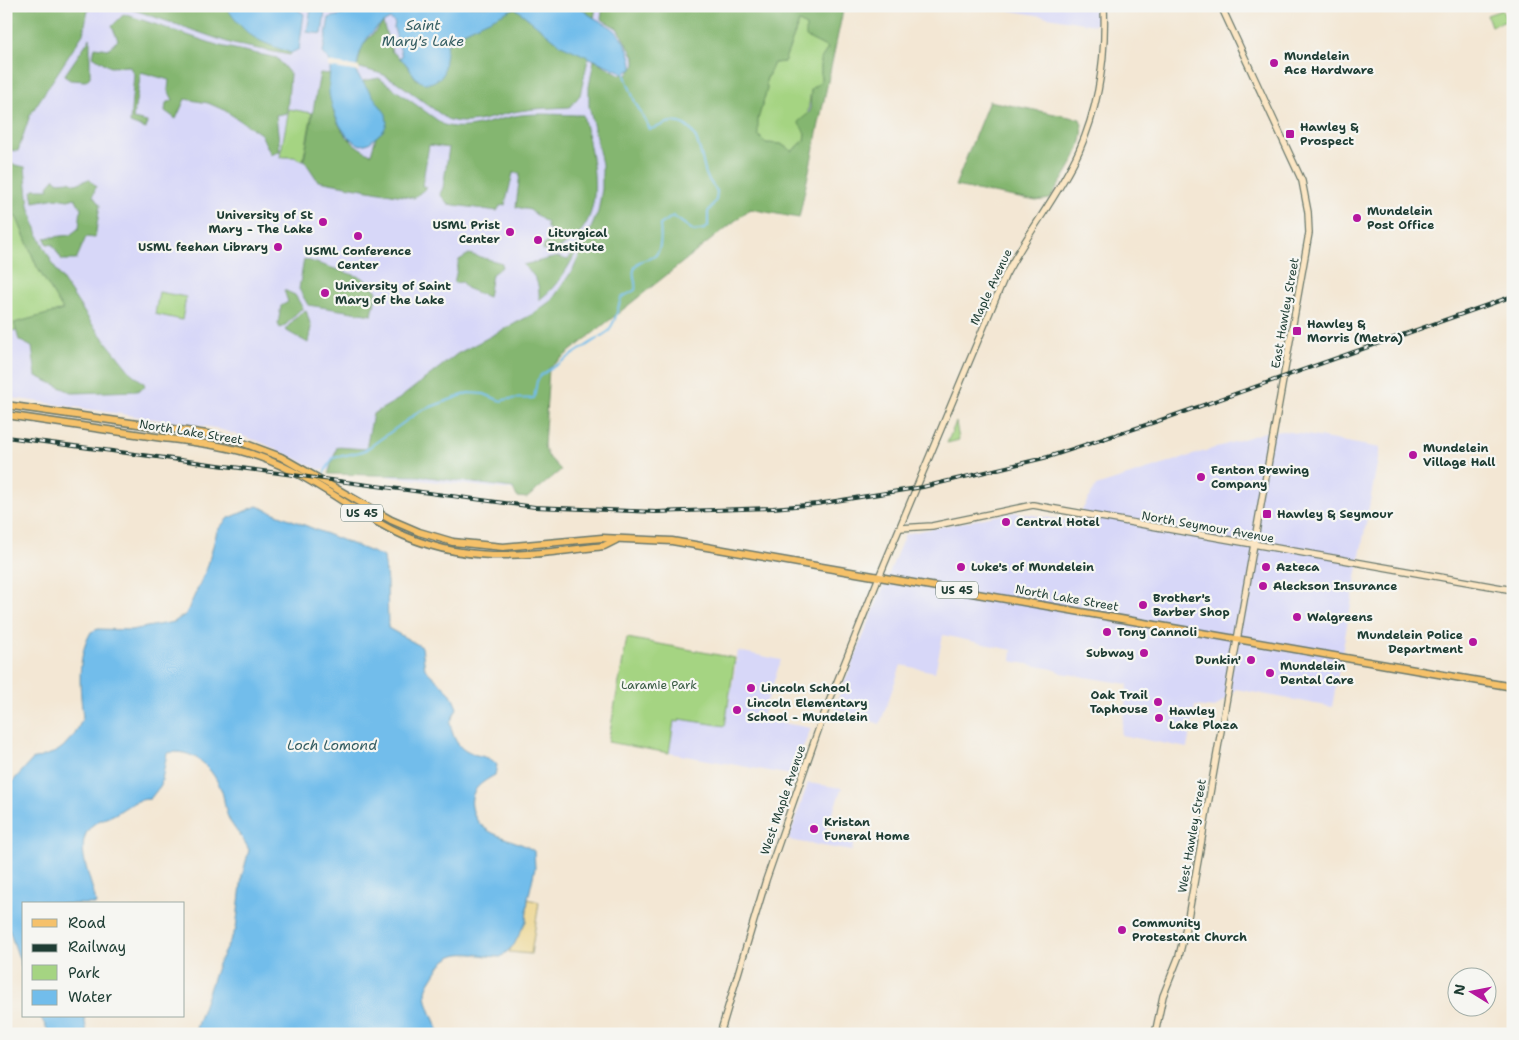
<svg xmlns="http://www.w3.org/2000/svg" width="1519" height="1040" font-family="'Shantell Sans',sans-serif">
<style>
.built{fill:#d7d7f8}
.green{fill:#a5d482;stroke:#62885b}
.forest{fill:#84b670;stroke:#527a52;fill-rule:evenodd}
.sand{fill:#eeda9e;stroke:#868c69}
.water{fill:#72bdeb;stroke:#487d90}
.pier{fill:#f3e7d4}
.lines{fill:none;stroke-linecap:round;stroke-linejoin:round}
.stream{stroke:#72bdeb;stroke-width:2}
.secondary-casing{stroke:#69786c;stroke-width:8}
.primary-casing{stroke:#69786c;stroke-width:9}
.secondary{stroke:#fbe6c4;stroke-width:5.5}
.primary{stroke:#f5c16b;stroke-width:6}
.rail-casing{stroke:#1f3d34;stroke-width:4}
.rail{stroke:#f6f6f2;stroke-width:2;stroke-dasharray:5.5;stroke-linecap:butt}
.poi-dot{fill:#b5179e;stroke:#f6f6f2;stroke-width:2}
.labels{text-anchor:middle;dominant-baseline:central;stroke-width:4.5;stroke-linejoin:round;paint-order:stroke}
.shield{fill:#f6f6f2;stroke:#60746d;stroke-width:1}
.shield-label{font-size:11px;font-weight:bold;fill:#1f3d34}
.poi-label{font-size:12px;font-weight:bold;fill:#1f3d34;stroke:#f6f6f2;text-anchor:start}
.street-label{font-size:12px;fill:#1f3d34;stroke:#f6f6f2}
.park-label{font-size:12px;fill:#3a5b44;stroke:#f6f6f2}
.water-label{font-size:14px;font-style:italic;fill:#345d62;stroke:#f6f6f2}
</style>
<rect width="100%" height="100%" fill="#f6f6f2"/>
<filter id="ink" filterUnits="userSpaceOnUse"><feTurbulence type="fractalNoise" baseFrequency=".02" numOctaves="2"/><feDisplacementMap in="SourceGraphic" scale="10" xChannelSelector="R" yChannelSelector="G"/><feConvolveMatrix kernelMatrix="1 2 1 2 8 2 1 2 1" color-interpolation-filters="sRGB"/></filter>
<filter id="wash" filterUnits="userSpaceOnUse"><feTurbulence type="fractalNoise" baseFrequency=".0096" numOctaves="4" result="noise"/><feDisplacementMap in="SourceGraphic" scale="20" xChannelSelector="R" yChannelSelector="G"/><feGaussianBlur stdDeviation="1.12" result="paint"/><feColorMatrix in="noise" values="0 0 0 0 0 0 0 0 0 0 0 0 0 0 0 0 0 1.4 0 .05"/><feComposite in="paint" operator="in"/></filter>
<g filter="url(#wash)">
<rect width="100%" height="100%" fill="#f3e7d4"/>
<g class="built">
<path d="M 6,6 L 842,6 L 799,218 L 750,209 L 549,368 L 544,446 L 531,492 L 318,469 L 258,441 L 215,428 L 6,397 Z"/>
<path d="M 984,6 L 1098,6 L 1099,20 L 1094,25 Z"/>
<path d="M 1284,431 L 1380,448 L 1332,707 L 1236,689 L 1215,708 L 1195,706 L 1187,748 L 1121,735 L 1128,684 L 1062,673 L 1053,669 L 1011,661 L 1012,650 L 943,635 L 935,672 L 901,665 L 880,724 L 834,708 L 905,534 L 1015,512 L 1075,522 L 1096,486 L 1265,432 Z"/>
<path d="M 738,651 L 781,660 L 761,719 L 811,728 L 792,775 L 669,753 L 675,717 L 725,726 Z"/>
<path d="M 808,783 L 842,788 L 825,831 L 855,836 L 852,851 L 788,840 Z"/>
</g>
<g class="green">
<path d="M 1502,10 L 1507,21 L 1491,26 L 1487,15 Z"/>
<path d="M 799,22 L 806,25 L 807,37 L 828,48 L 821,59 L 821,81 L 811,89 L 804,141 L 792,151 L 781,144 L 766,143 L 757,135 L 758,119 L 767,89 L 766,81 L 774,63 L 784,62 Z"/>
<path d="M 289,109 L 312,113 L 303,161 L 294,157 L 280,157 Z"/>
<path d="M 6,210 L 17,218 L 37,267 L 63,310 L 15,323 L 16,330 L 6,332 Z"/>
<path d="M 159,292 L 186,297 L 182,320 L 155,314 Z"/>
<path d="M 956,422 L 959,440 L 947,443 Z"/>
<path d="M 627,638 L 735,658 L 725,726 L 680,719 L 679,722 L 674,721 L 669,753 L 608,742 Z"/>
</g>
<g class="forest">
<path d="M 6,6 L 89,6 L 83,34 L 30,115 L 18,151 L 6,150 Z"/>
<path d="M 123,6 L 225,6 L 230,13 L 281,49 L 291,53 L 290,55 L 233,44 Z"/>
<path d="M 579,6 L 596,6 L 594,19 Z"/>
<path d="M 603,6 L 844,6 L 799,218 L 750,209 L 549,368 L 544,446 L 548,456 L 561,470 L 527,498 L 517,497 L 513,488 L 421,476 L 328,474 L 337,447 L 366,449 L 373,414 L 399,399 L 457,354 L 533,314 L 552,300 L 574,268 L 598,212 L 602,189 L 602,164 L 589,106 L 589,87 L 594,60 L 619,74 L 627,75 L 635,65 L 635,58 L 617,28 L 601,19 ZM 799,22 L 806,26 L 806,37 L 828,48 L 821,59 L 821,81 L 811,89 L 810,112 L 798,122 L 805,133 L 804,141 L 792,151 L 781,144 L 766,143 L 758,135 L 758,119 L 767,89 L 766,80 L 774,63 L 784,62 Z"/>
<path d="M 515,8 L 561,45 L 589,55 L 580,95 L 570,107 C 553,108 536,108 519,111 C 495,115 471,128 447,119 L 397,82 L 382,74 L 357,67 L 362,46 L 383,23 L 392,52 L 403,60 L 417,80 L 431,81 L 439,78 C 445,68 441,56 447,45 C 452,36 503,11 515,8 Z"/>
<path d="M 124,14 L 220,46 L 277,58 L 290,74 L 287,113 L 276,115 L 280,151 L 271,155 L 261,134 L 224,110 L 208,103 L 185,99 L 176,119 L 165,111 L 166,103 L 173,100 L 168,90 L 169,80 L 141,72 L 133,119 L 147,122 L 146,129 L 130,123 L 134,74 L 129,66 L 110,67 L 93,56 L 95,47 L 108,49 L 118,40 L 112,26 Z"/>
<path d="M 90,38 L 90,77 L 86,81 L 70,80 L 64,76 Z"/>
<path d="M 320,73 L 330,74 C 328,108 338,140 371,154 L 376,137 L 384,130 L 363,81 L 379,78 L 444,125 C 470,133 496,118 521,115 C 541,113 563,115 583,115 C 594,164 613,231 549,252 L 543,250 L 544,245 L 549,241 L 551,230 L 547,228 L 547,223 L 530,210 L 516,207 L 520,173 L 513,173 L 505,205 L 500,206 L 497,211 L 448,204 L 440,194 L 443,188 L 449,148 L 429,145 L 422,186 L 427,187 L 414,198 L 318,181 L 304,160 Z"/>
<path d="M 989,101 L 1080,119 C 1091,142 1062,179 1050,199 L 1036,201 L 955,186 Z"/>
<path d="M 6,163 L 25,167 L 29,206 L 38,235 L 55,268 L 92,324 L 131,373 L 144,383 L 145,387 L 137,391 L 73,393 L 36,376 L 32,347 L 19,340 L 14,323 L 63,310 L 37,267 L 17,218 L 6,209 Z"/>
<path d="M 55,178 L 58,182 L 69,181 L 76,184 L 89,179 L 96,186 L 93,196 L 100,205 L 95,238 L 86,237 L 76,260 L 62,260 L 53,245 L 47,244 L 45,238 L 70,235 L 79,228 L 81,208 L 75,198 L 68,200 L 56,198 L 34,202 L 32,191 L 34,189 L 49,189 L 48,186 Z"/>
<path d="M 579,242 L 579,246 C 569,267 558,286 539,300 C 540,283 536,276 523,265 L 557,257 L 568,260 Z"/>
<path d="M 469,254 L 502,263 L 502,267 L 492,274 L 488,297 L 466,288 L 462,282 L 454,283 L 459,260 Z"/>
<path d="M 304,259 L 363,278 L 377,291 L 372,315 L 308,305 L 299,289 Z"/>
<path d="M 284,290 L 295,295 L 303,308 C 294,313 290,324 280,328 L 278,324 L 281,306 L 288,302 Z"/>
<path d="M 306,310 L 311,327 L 308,343 L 285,330 L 299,314 Z"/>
</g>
<path class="sand" d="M 528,899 L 539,902 L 531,954 L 509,952 L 526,921 Z"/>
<g class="water">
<path d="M 225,6 L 293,6 L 304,14 L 299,49 L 291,53 C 254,39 249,39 225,6 Z"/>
<path d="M 303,6 L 346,6 L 336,12 L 325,11 L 322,34 L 307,32 L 311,8 Z"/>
<path d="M 352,6 L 579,6 C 589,17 600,20 612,28 C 623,36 633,56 632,69 L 624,73 L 561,45 L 515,8 L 459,34 L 447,44 L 443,75 C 416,99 413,64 399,58 L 402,56 L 394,28 L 395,23 L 390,19 C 369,29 356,51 357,74 L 386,114 L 387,123 L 384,130 L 369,143 L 361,145 C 342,138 332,112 329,93 C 328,83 331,71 330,61 L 323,53 L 329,18 L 344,14 Z"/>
<path d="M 257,506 L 384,557 L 387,582 L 388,628 L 422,647 L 425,669 L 451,694 L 457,708 L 450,723 C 458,766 485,748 497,765 L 495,775 C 482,782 469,790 472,807 C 477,838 513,836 534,851 L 535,868 L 528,899 L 526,921 L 514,945 L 501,957 C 474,957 453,943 436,972 C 432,979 426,986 426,993 C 426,1007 436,1021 439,1034 L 194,1034 L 218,964 L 236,929 L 242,876 L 249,850 C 244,838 233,829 228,817 C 224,808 225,797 220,787 C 210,765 192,748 167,753 L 161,785 L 150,799 C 135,799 127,807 115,814 C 108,818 100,819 94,824 C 70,842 93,880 96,904 L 24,904 L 24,973 L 6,921 L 6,789 L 32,760 L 56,752 L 63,747 L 75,734 L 83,718 C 80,689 76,658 91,632 L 98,629 L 131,630 L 163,624 L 174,622 L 186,614 L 207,568 L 217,531 L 227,519 Z"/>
<path d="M 40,1016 L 84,1016 L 87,1034 L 50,1034 Z"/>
</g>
<path class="pier" d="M 328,62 L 359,67 L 360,72 L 328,67 Z"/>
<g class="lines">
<path class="stream" d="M 324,473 L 333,458 L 364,451 L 420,411 L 468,393 L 484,394 L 501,401 C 511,396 523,400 534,398 L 537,381 L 541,375 L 609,331 L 615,319 L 621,298 L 635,290 C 637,283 632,277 634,270 C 640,249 665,274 660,225 L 673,216 L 694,231 L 705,229 L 708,226 L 708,212 L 716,200 L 717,191 C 713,186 708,180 706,174 C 700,156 700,123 673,122 C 666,122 658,128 650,129 L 635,102 L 624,73"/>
</g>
</g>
<g filter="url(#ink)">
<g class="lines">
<defs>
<g id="secondary">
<path d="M 900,528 L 932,526 L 1033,505 L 1513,590"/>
<path d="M 720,1034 L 766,880 L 821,722 L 879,577 L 1005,276 C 1027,233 1059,195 1079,151 C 1100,104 1106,57 1104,6"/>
<path d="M 1155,1034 L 1163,996 L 1179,956 L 1187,923 L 1309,233 L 1308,212 L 1302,181 L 1221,6"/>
</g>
<g id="primary">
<path d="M 6,405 L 207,434 L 238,441 L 281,457 L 391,520 L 419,532 L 453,542 L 503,547 L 602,538 L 672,541 L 1513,687"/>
<path d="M 6,415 C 56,422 106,430 156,437 C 191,442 227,445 260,457 C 303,472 340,501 379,523 C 455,567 521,556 604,546 L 616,540"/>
</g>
</defs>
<use href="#secondary" class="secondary-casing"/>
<use href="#primary" class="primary-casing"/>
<use href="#secondary" class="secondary"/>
<use href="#primary" class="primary"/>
<defs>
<path id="rail" d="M 6,437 L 535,507 L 656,512 L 773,508 L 817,504 L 923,487 L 1048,457 L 1158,421 L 1513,296"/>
</defs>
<use href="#rail" class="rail-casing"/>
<use href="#rail" class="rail"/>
</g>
</g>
<g class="poi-dot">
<circle cx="1274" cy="63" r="5"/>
<rect x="1285" y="129" width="10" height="10" rx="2.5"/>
<circle cx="1357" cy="218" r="5"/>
<circle cx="323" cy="222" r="5"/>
<circle cx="510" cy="232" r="5"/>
<circle cx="358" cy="236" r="5"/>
<circle cx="538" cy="240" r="5"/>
<circle cx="278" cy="247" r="5"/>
<circle cx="325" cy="293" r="5"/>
<rect x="1292" y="326" width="10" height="10" rx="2.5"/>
<circle cx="1413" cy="455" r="5"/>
<circle cx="1201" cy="477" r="5"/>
<rect x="1262" y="509" width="10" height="10" rx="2.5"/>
<circle cx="1006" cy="522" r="5"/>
<circle cx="961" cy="567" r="5"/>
<circle cx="1266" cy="567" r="5"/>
<circle cx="1263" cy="586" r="5"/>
<circle cx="1143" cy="605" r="5"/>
<circle cx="1297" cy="617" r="5"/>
<circle cx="1107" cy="632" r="5"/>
<circle cx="1473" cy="642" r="5"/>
<circle cx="1144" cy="653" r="5"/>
<circle cx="1251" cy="660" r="5"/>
<circle cx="1270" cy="673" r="5"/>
<circle cx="751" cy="688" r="5"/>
<circle cx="1158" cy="702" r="5"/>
<circle cx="737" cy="710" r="5"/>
<circle cx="1159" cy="718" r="5"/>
<circle cx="814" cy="829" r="5"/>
<circle cx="1122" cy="930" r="5"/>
</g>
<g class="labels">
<g class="shield">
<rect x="341" y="504.5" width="42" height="17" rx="4"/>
<rect x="936" y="581.5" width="42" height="17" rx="4"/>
</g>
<g class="shield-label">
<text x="362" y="513">US 45</text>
<text x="957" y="590">US 45</text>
</g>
<g class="poi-label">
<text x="1284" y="56">Mundelein<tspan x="1284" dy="14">Ace Hardware</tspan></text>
<text x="1300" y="127">Hawley &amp;<tspan x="1300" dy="14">Prospect</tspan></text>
<text x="1367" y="211">Mundelein<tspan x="1367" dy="14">Post Office</tspan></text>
<text x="313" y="215" text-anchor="end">University of St<tspan x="313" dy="14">Mary - The Lake</tspan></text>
<text x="500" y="225" text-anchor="end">USML Prist<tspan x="500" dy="14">Center</tspan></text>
<text x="548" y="233">Liturgical<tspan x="548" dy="14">Institute</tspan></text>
<text x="268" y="247" text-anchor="end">USML feehan Library</text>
<text x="358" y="251" text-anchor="middle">USML Conference<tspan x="358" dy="14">Center</tspan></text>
<text x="335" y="286">University of Saint<tspan x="335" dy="14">Mary of the Lake</tspan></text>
<text x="1307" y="324">Hawley &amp;<tspan x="1307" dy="14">Morris (Metra)</tspan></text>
<text x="1423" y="448">Mundelein<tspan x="1423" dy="14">Village Hall</tspan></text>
<text x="1211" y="470">Fenton Brewing<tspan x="1211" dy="14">Company</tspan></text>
<text x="1277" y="514">Hawley &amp; Seymour</text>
<text x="1016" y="522">Central Hotel</text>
<text x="971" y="567">Luke's of Mundelein</text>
<text x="1276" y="567">Azteca</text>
<text x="1273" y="586">Aleckson Insurance</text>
<text x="1153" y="598">Brother's<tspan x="1153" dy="14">Barber Shop</tspan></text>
<text x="1307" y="617">Walgreens</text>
<text x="1117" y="632">Tony Cannoli</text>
<text x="1463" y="635" text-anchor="end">Mundelein Police<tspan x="1463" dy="14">Department</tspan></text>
<text x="1134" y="653" text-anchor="end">Subway</text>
<text x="1241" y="660" text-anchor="end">Dunkin'</text>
<text x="1280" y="666">Mundelein<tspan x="1280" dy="14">Dental Care</tspan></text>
<text x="761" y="688">Lincoln School</text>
<text x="1148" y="695" text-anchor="end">Oak Trail<tspan x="1148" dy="14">Taphouse</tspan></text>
<text x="747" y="703">Lincoln Elementary<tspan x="747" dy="14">School - Mundelein</tspan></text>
<text x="1169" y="711">Hawley<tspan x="1169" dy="14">Lake Plaza</tspan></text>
<text x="824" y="822">Kristan<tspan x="824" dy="14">Funeral Home</tspan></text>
<text x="1132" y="923">Community<tspan x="1132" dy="14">Protestant Church</tspan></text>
</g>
<g class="street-label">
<text transform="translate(991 287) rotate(-65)">Maple Avenue</text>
<text transform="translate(1285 313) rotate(-80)">East Hawley Street</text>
<text transform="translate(191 432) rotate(9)">North Lake Street</text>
<text transform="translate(1208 527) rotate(10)">North Seymour Avenue</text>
<text transform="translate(1067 598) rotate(10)">North Lake Street</text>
<text transform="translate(783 800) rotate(-71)">West Maple Avenue</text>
<text transform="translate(1192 836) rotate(-80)">West Hawley Street</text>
</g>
<g class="park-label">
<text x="659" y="685">Laramie Park</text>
</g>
<g class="water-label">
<text x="423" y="25">Saint<tspan x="423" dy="16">Mary's Lake</tspan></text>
<text x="332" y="745">Loch Lomond</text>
</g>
</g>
<rect width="1519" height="1040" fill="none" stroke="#f6f6f2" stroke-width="25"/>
<rect x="22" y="902" width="162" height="115" fill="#f6f6f2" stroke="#a0aca6"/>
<rect x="32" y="919" width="25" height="8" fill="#f5c16b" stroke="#a0aca6"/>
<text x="68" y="928" font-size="15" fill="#1f3d34">Road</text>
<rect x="32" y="944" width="25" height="8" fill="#1f3d34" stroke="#a0aca6"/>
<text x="68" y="952" font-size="15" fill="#1f3d34">Railway</text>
<rect x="32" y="965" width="25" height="15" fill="#a5d482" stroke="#a0aca6"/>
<text x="68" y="978" font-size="15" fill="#1f3d34">Park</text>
<rect x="32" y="990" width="25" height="15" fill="#72bdeb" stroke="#a0aca6"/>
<text x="68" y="1002" font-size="15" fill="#1f3d34">Water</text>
<g transform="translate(1472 992) rotate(280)"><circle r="24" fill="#f6f6f2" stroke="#a0aca6"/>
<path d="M0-4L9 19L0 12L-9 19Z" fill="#b5179e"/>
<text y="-8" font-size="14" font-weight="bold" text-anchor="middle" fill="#1f3d34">N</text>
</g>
</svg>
